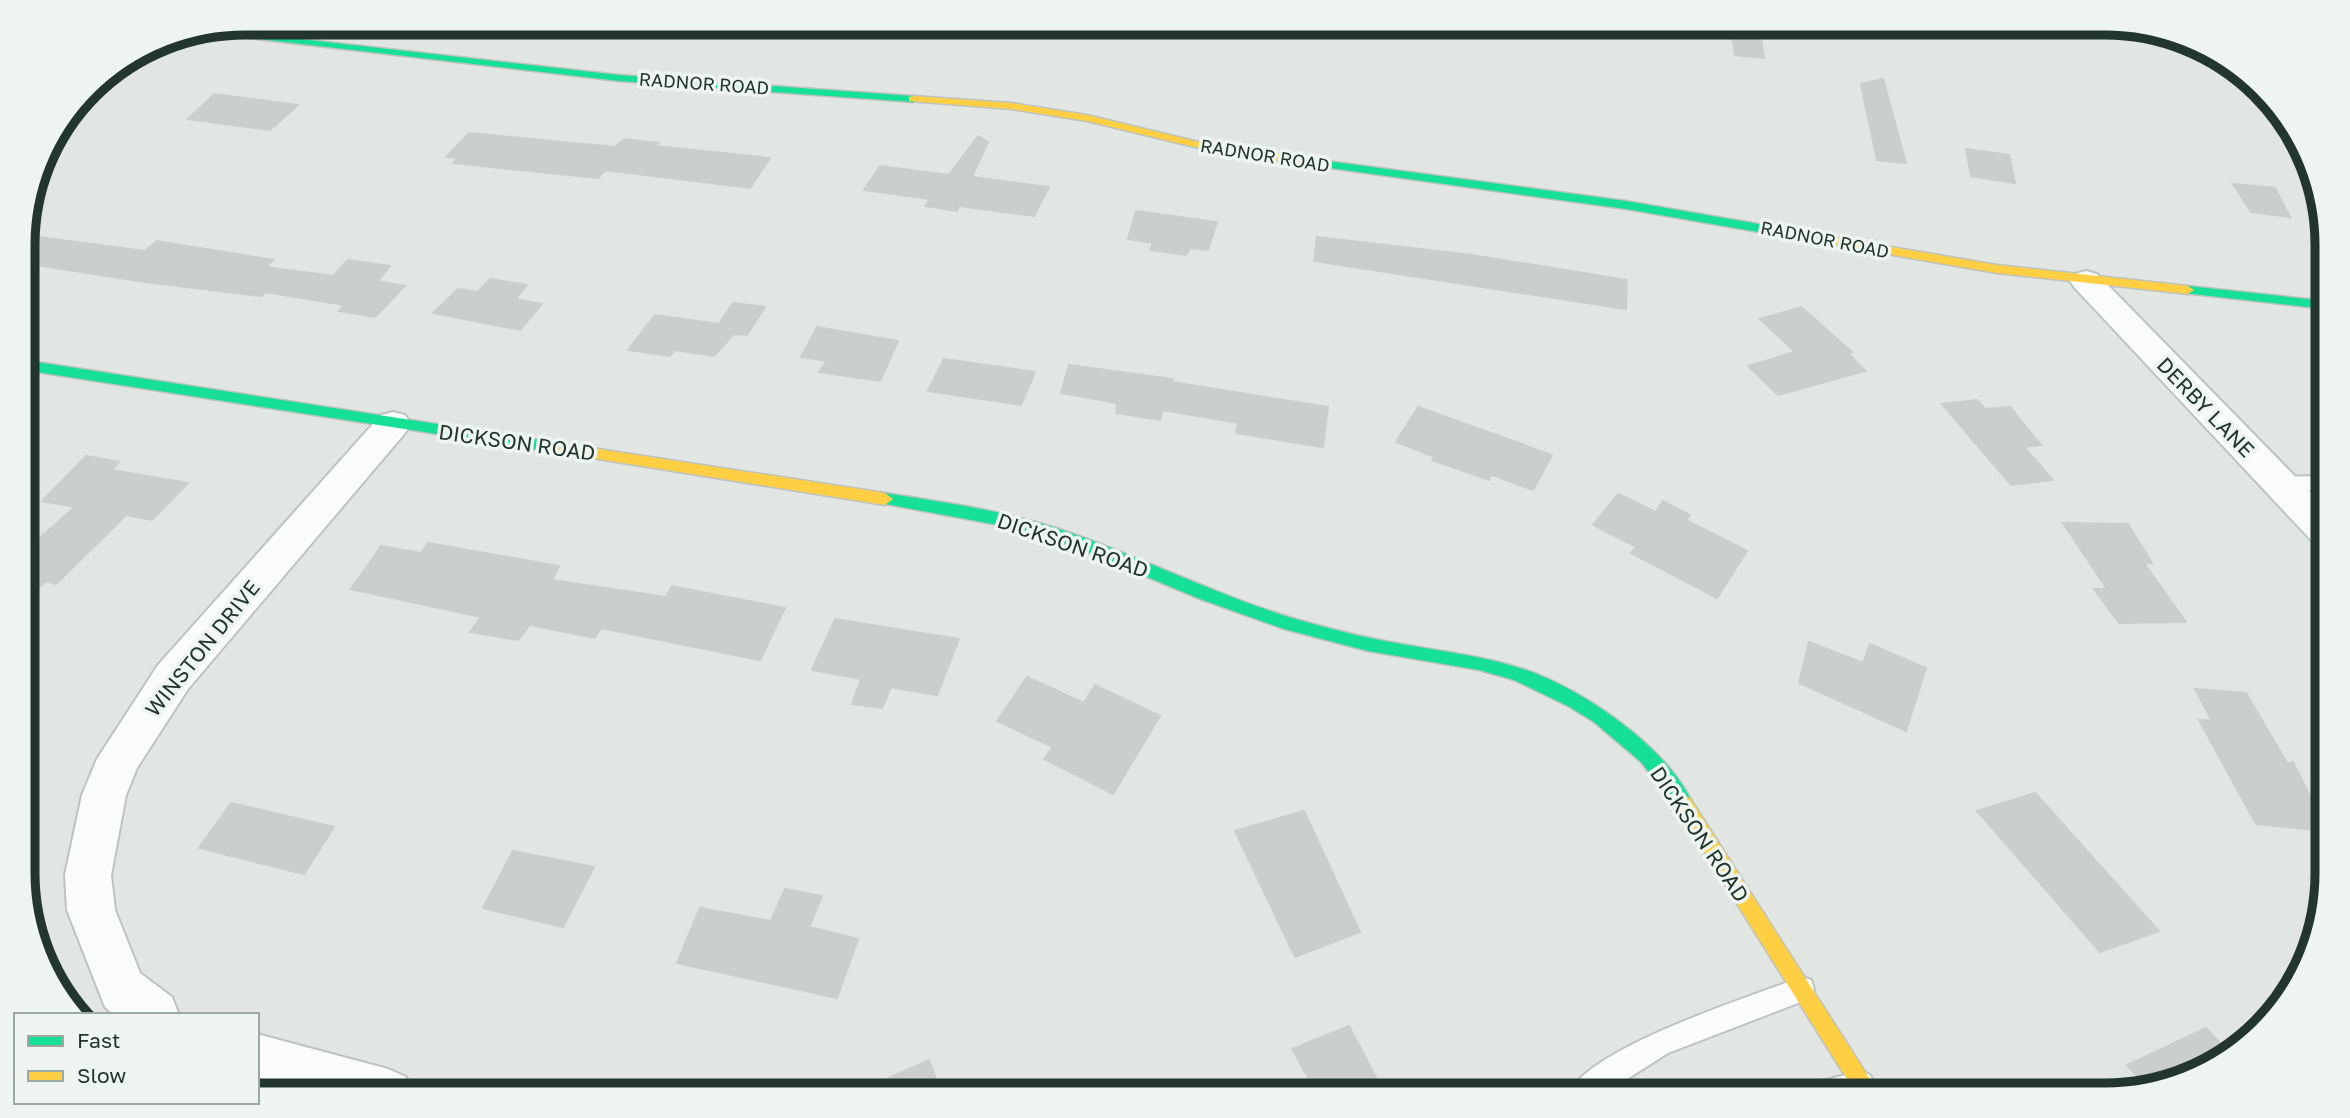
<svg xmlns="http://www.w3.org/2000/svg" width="2350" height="1118" font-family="'Golos Text',sans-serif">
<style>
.building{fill:#cacecc;stroke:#cacfcc;stroke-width:2}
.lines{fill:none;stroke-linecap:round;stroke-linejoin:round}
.lane-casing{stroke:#bec3c0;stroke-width:4}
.street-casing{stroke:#bec3c0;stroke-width:4}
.fast-casing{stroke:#bec3c0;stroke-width:3}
.slow-casing{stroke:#bec3c0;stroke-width:3}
.lane{fill:#fafbfb;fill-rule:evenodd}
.street{fill:#fafbfb;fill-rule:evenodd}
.fast{fill:#16e098;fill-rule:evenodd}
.slow{fill:#ffcf43;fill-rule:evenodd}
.labels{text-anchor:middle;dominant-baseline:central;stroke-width:7;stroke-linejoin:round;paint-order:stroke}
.far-street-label{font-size:18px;fill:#22362e;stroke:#eef5f1}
.street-label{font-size:21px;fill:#22362e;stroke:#eef5f1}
.rim{fill:none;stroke:#22362e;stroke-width:9}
</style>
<rect width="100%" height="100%" fill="#e1e6e3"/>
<g class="building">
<path d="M 1731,28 L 1760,31 L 1764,58 L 1735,55 Z"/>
<path d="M 1883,79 L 1906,163 L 1877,160 L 1861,84 Z"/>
<path d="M 214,94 L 298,105 L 270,130 L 188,119 Z"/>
<path d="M 469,133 L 616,147 L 624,139 L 658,143 L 655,146 L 770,158 L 750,188 L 605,170 L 598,178 L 453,163 L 458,158 L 446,157 Z"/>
<path d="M 978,136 L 988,142 L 972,177 L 1049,187 L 1034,216 L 959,206 L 957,211 L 925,206 L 930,199 L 864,190 L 880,166 L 949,175 Z"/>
<path d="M 1966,149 L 2009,155 L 2015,183 L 1971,176 Z"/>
<path d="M 2233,184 L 2275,188 L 2290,217 L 2251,212 Z"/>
<path d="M 1136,211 L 1217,222 L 1208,250 L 1190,248 L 1186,255 L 1150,250 L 1153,243 L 1128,239 Z"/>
<path d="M 23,235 L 145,251 L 157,241 L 273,260 L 266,267 L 333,276 L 348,260 L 390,266 L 378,281 L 405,286 L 375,317 L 339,311 L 344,305 L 265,292 L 261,296 L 145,282 L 23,263 Z"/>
<path d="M 1317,237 L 1472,255 L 1627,280 L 1626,309 L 1314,261 Z"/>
<path d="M 490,279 L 527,285 L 515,299 L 542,304 L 520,330 L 433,313 L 458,289 L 478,292 Z"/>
<path d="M 733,303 L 765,307 L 747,335 L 734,334 L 714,356 L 675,350 L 670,356 L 628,350 L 655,315 L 719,324 Z"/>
<path d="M 1801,307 L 1852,352 L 1848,353 L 1865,371 L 1778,395 L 1748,366 L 1795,352 L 1760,319 Z"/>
<path d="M 817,327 L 898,341 L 880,381 L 819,372 L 827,361 L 801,357 Z"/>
<path d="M 944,359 L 1035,372 L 1021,405 L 928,391 Z"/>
<path d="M 1069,365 L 1173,379 L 1172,382 L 1328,407 L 1323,447 L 1236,433 L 1238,423 L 1163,410 L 1160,420 L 1116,413 L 1117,403 L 1061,393 Z"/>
<path d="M 1977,400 L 1985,409 L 2010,407 L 2041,445 L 2024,447 L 2053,480 L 2011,485 L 1942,404 Z"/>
<path d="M 1418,407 L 1552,455 L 1533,490 L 1490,474 L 1489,480 L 1432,460 L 1435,457 L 1396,442 Z"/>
<path d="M 86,456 L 119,462 L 112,470 L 188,483 L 152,520 L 126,515 L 56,584 L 46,581 L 24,603 L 24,552 L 75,507 L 42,501 Z"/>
<path d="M 1618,494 L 1656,512 L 1663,501 L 1690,515 L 1686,520 L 1747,551 L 1717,598 L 1631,553 L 1637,547 L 1593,525 Z"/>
<path d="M 2063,523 L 2128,524 L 2152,563 L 2144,563 L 2186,622 L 2119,623 L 2094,589 L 2107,589 Z"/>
<path d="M 428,543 L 559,566 L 552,580 L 666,597 L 672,586 L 785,608 L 760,660 L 601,628 L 595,638 L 530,625 L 518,640 L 470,632 L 481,617 L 351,589 L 381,546 L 421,553 Z"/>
<path d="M 835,619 L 959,639 L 937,695 L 891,687 L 882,708 L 852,704 L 861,679 L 812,670 Z"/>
<path d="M 1809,642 L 1863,663 L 1870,644 L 1926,668 L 1906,731 L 1799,683 Z"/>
<path d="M 1027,677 L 1084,703 L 1095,685 L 1160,716 L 1113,794 L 1044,759 L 1053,747 L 997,721 Z"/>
<path d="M 2195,689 L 2246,693 L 2287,763 L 2293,762 L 2327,831 L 2256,824 L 2199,720 L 2212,721 Z"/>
<path d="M 2035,793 L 2159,931 L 2100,952 L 1977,811 Z"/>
<path d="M 231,803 L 334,827 L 304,874 L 199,848 Z"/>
<path d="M 1304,811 L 1360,932 L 1295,957 L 1235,831 Z"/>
<path d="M 513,851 L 594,867 L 563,927 L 483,908 Z"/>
<path d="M 785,889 L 822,896 L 809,927 L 858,939 L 837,998 L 677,963 L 700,908 L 771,921 Z"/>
<path d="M 1349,1026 L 1385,1095 L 1318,1095 L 1292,1049 Z"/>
<path d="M 2206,1028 L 2231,1055 L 2229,1058 L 2146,1086 L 2127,1065 Z"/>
<path d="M 929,1060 L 942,1095 L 851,1095 Z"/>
</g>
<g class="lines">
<defs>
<g id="lane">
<path d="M 2326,476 L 2326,490 L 2279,491 L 2270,484 L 2279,477 Z"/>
<path d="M 1802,977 L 1811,980 L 1814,989 L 1811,998 L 1668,1053 L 1602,1095 L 1568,1095 C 1587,1048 1752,996 1802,977 Z"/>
<path d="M 1861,1071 L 1870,1075 L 1874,1084 L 1866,1095 L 1799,1095 L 1803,1086 Z"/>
</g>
<g id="street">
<path d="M 2086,271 L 2097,274 L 2326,508 L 2326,546 L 2313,542 L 2075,288 L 2070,281 L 2075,274 Z"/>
<path d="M 393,412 L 405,415 L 411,424 L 405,433 L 188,689 L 137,768 L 126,795 L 111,875 L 115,910 L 140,973 L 172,997 L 179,1015 L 114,1015 L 105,1007 L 67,910 L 65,875 L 82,795 L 97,759 L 158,665 L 381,415 Z"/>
<path d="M 257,1034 L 388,1069 L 406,1077 L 414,1095 L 295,1095 L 257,1085 Z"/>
</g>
<g id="fast">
<path d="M 212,29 L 619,75 L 913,96 L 919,99 L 913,102 L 619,81 L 197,32 Z"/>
<path d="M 1312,159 L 1626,201 L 1839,238 L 1845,242 L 1839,246 L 1626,209 L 1308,165 L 1308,161 Z"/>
<path d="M 2188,286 L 2326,301 L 2326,309 L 2183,293 L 2182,290 Z"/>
<path d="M 24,360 L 553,442 L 560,447 L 553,452 L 24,370 Z"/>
<path d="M 885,493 C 943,502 1000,510 1056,528 C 1139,555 1216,596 1299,620 C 1337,631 1375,640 1413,646 C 1463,655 1505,659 1551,680 C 1602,704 1669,752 1693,804 L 1690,810 L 1684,812 L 1678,810 L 1641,762 L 1594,722 L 1568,706 L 1514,680 L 1479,670 L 1368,651 L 1284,629 L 1200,599 L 1078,548 L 1020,529 L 880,503 L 877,499 L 880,495 Z"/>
</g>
<g id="slow">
<path d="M 913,96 L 1011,103 L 1087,115 L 1203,143 L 1312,159 L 1318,163 L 1312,167 L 1203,149 L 1087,121 L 1011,109 L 909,101 L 909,97 Z"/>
<path d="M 1839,238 L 1997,265 L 2188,286 L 2194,290 L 2188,294 L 1997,273 L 1835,245 L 1835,239 Z"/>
<path d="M 553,442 L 885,493 L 893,499 L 885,505 L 548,451 L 546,447 Z"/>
<path d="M 1684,796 L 1690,798 L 1880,1095 L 1857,1095 L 1678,810 L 1675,804 L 1678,798 Z"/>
</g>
</defs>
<use href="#lane" class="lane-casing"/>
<use href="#street" class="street-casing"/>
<use href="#fast" class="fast-casing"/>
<use href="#slow" class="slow-casing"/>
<use href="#lane" class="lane"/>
<use href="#street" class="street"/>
<use href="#fast" class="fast"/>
<use href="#slow" class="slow"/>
</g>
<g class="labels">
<g class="far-street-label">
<text transform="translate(704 83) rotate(4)">RADNOR ROAD</text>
<text transform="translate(1265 155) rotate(9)">RADNOR ROAD</text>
<text transform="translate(1825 239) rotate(11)">RADNOR ROAD</text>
</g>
<g class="street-label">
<text transform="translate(2206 407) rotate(46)">DERBY LANE</text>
<text transform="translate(517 442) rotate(8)">DICKSON ROAD</text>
<text transform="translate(1073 545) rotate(19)">DICKSON ROAD</text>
<text transform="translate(202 648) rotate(-51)">WINSTON DRIVE</text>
<text transform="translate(1700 834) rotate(56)">DICKSON ROAD</text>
</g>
</g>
<path d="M0 0H2350V1118H0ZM245 35H2105A210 210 0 0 1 2315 245V873A210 210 0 0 1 2105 1083H245A210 210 0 0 1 35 873V245A210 210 0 0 1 245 35Z" fill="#eef5f1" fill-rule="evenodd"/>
<path class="rim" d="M245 35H2105A210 210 0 0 1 2315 245V873A210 210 0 0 1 2105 1083H245A210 210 0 0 1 35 873V245A210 210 0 0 1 245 35Z"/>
<rect x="14" y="1013" width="245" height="91" fill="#eef5f1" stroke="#9ca9a3" stroke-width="2"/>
<rect x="28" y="1036" width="35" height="10" fill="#16e098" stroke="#9ca9a3" stroke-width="2"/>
<text x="77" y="1048" font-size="21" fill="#22362e">Fast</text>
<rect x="28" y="1071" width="35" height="10" fill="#ffcf43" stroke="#9ca9a3" stroke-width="2"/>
<text x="77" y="1083" font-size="21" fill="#22362e">Slow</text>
</svg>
